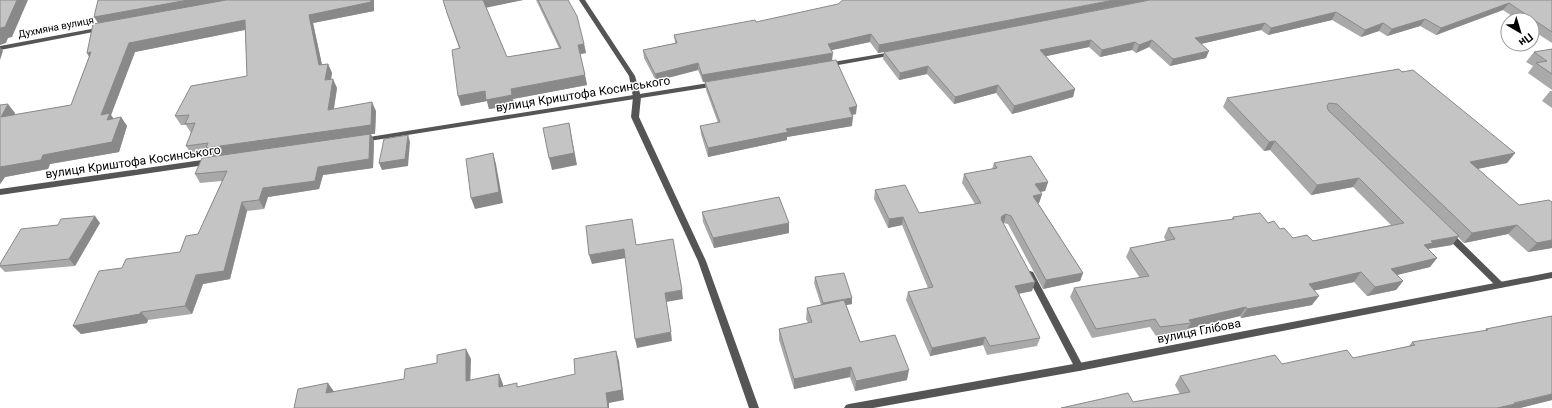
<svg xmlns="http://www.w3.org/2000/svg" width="1552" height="408" font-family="Roboto,sans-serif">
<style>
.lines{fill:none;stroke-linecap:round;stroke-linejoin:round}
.service{fill:#555;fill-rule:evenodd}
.minor{fill:#555;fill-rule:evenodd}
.wall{fill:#a9a9a9}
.shaded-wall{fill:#898989}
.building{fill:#c4c4c4;stroke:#898989}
.labels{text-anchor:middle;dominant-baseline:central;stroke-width:3;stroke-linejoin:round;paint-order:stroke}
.far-street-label{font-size:10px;fill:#000;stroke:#fff}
.street-label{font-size:12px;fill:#000;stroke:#fff}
</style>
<rect width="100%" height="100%" fill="#fff"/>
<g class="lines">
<g class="service">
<path d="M 579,0 L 585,0 L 635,76 L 641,97 L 639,117 L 706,261 L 759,408 L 749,408 L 698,261 L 631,117 L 633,97 L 629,76 Z"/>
<path d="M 1448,231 L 1451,232 L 1503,283 L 1504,285 L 1503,287 L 1500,288 L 1497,287 L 1445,236 L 1444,234 L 1445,232 Z"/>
<path d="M 1030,271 L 1033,272 L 1082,364 L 1084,367 L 1082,370 L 1079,371 L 1076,370 L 1026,274 L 1027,272 Z"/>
</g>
<g class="minor">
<path d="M 102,27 L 104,28 L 104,30 L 0,50 L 0,46 Z"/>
<path d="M 892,52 L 894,53 L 894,55 L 827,67 L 824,65 L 827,63 Z"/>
<path d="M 715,82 L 718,84 L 717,86 L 363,142 L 359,140 L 363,138 Z"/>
<path d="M 209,159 L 212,160 L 213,162 L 212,164 L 0,195 L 0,189 Z"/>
<path d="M 1552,272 L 1552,278 L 1079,371 L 873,408 L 844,408 L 846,405 L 849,404 L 1079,363 Z"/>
</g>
</g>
<g class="wall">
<path d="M 98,0 L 374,0 L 374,11 L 313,23 L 322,65 L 328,64 L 332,73 L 331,80 L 337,88 L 334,109 L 376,111 L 375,134 L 371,134 L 374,142 L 373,168 L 323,175 L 319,189 L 268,197 L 264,209 L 247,211 L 230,279 L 203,284 L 192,314 L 148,320 L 147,323 L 81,334 L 73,326 L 122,268 L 180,252 L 198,234 L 222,181 L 200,183 L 195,174 L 211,157 L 208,153 L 192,155 L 186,146 L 191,133 L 186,125 L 181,125 L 175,116 L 247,76 L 245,30 L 135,52 L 111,115 L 114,119 L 121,117 L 127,126 L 119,152 L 50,164 L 48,169 L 5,177 L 0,184 L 0,105 L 15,113 L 15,115 L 71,105 L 89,57 L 87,53 L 98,23 Z"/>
<path d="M 443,0 L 523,0 L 486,7 L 507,57 L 559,48 L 536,0 L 568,0 L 584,44 L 586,53 L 580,54 L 587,85 L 513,99 L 514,105 L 489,109 L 487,101 L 461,106 L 459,48 L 450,22 Z"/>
<path d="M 1552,0 L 1552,43 L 1532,30 L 1532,20 L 1518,20 L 1503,10 L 1436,35 L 1420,26 L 1387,36 L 1379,31 L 1361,37 L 1332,20 L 1268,35 L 1261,30 L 1201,44 L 1206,58 L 1170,66 L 1149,47 L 1136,53 L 1132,50 L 1100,57 L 1089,47 L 1046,56 L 1075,89 L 1073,97 L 1012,114 L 996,93 L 954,104 L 927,74 L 899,80 L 883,59 L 884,52 L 878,53 L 870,42 L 831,50 L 832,60 L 856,114 L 852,115 L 852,126 L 787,137 L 787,140 L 708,157 L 701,134 L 700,126 L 718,123 L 706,90 L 705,82 L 703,82 L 698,70 L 656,81 L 644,58 L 643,50 L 675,43 L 674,35 L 756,22 Z"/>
<path d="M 1552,49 L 1552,90 L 1528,73 L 1533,66 L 1526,62 L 1534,52 Z"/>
<path d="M 1399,69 L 1515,153 L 1507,163 L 1477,169 L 1552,248 L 1528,252 L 1508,234 L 1464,243 L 1458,237 L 1452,245 L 1428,249 L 1437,258 L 1430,267 L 1397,275 L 1403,281 L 1396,290 L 1367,296 L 1354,282 L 1315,290 L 1312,305 L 1241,318 L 1240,316 L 1187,329 L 1186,331 L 1156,336 L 1150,327 L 1092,338 L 1070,297 L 1074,288 L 1140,278 L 1126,257 L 1130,248 L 1166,241 L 1164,237 L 1168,228 L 1231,220 L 1233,217 L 1268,223 L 1280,229 L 1293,238 L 1313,241 L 1391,225 L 1353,187 L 1311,195 L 1270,150 L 1264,151 L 1223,107 L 1227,98 Z"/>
<path d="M 1550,91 L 1552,91 L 1552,108 L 1542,101 Z"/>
<path d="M 994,163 L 1048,182 L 1045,191 L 1040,192 L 1042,194 L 1039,203 L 1038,203 L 1083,273 L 1080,281 L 1043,289 L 1008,224 L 1003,223 L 1032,291 L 1018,294 L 1040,338 L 1037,346 L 987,355 L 983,345 L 930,356 L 906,300 L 908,292 L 928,288 L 902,225 L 888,228 L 874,199 L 875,190 L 919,213 L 975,204 L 962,183 L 964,174 L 992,169 Z"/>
<path d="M 702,212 L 789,233 L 714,248 L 703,222 Z"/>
<path d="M 100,223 L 75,266 L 5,272 L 0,267 L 0,264 Z"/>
<path d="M 815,277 L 852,298 L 852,304 L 846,305 L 860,342 L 907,380 L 855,391 L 850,377 L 794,389 L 779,340 L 779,329 L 808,323 L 806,319 L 807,308 L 821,305 L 814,283 Z"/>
<path d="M 1552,316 L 1552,400 L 1520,408 L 1061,408 L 1133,402 L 1180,394 L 1175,385 L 1180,376 L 1282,364 L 1353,358 L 1409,346 L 1412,342 L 1484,331 L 1486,329 Z"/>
</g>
<g class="shaded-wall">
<path d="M 17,0 L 28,0 L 12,37 L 8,38 L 6,43 L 0,45 L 0,29 Z"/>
<path d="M 188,0 L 240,0 L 100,26 L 94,17 Z"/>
<path d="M 371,0 L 374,0 L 374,11 L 313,23 L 324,74 L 319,65 L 309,15 Z"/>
<path d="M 483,0 L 523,0 L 485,8 Z"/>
<path d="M 1114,0 L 1150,0 L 878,53 L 879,45 Z"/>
<path d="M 1509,3 L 1503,10 L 1436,35 L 1441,28 Z"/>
<path d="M 1336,12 L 1332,20 L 1268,35 L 1271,28 Z"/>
<path d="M 1425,19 L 1420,26 L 1387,36 L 1392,29 Z"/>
<path d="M 245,20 L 249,29 L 135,52 L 111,115 L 116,122 L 107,124 L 101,115 L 129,43 Z"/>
<path d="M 1265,23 L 1261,30 L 1192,46 L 1195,38 Z"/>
<path d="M 1383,23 L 1379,31 L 1361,37 L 1365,30 Z"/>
<path d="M 871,34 L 870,42 L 828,51 L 828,44 Z"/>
<path d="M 1091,40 L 1089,47 L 1038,58 L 1040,50 Z"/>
<path d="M 1152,40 L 1149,47 L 1136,53 L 1139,45 Z"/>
<path d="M 1135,42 L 1132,50 L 1100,57 L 1102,50 Z"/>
<path d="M 584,44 L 586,53 L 580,54 L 578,45 Z"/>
<path d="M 0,47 L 3,51 L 0,60 Z"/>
<path d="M 1209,51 L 1206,58 L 1170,66 L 1173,59 Z"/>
<path d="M 91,52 L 93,62 L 87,53 Z"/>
<path d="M 833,53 L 832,61 L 703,82 L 702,75 Z"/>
<path d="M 698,63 L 698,70 L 656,81 L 655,74 Z"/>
<path d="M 328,64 L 332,73 L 329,89 L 325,80 Z"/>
<path d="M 928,66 L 927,74 L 899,80 L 900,73 Z"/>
<path d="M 585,75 L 587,85 L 513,99 L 514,105 L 489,109 L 487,101 L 461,106 L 458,96 L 485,91 L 511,89 Z"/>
<path d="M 333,79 L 337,88 L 332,119 L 328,110 Z"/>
<path d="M 998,85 L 996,93 L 954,104 L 955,97 Z"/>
<path d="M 1075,89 L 1073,97 L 1012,114 L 1014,106 Z"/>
<path d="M 372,102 L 376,111 L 375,134 L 371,134 L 374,142 L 373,168 L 323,175 L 319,189 L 268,197 L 264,209 L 259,200 L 212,157 L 206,148 Z"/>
<path d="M 8,104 L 15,113 L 9,126 L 1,117 Z"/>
<path d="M 857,106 L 856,114 L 848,116 L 849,108 Z"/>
<path d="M 121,117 L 127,126 L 119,152 L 50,164 L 48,169 L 5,177 L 0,184 L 0,167 L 43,155 Z"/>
<path d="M 853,117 L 852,126 L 787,137 L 787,140 L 708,157 L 708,148 L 786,129 Z"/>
<path d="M 569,123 L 577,165 L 552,170 L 549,158 Z"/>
<path d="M 408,135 L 410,142 L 408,166 L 382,170 L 379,163 Z"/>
<path d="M 1275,141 L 1270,150 L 1264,151 L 1269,142 Z"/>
<path d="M 493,153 L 496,164 L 503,203 L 475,209 L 471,198 Z"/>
<path d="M 1515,153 L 1507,163 L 1462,172 L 1470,162 Z"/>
<path d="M 1359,178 L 1353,187 L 1311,195 L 1317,185 Z"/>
<path d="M 1048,182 L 1045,191 L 1033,193 L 1035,184 Z"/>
<path d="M 1042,194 L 1039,203 L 1031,204 L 1033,196 Z"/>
<path d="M 242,202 L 247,211 L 230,279 L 203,284 L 192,314 L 185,306 L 196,275 Z"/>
<path d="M 1006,214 L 1004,223 L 1000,224 L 1002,216 Z"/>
<path d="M 95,216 L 100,223 L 75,266 L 69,259 Z"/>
<path d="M 903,217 L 902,225 L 888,228 L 889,219 Z"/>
<path d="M 789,223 L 789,233 L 714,248 L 713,238 Z"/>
<path d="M 1517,225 L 1508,234 L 1464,243 L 1472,233 Z"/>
<path d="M 1459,236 L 1452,245 L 1427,249 L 1424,245 L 1431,241 Z"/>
<path d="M 1552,240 L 1552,248 L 1528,252 L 1537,243 Z"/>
<path d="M 624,249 L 626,258 L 592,264 L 589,255 Z"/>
<path d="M 1437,258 L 1430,267 L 1384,278 L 1391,269 Z"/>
<path d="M 1361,272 L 1354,282 L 1303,293 L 1309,284 Z"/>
<path d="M 1083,273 L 1080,281 L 1043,289 L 1046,280 Z"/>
<path d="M 1403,281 L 1396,290 L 1367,296 L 1375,287 Z"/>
<path d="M 1035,282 L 1032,291 L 1012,295 L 1015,286 Z"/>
<path d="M 682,290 L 683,299 L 666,302 L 665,293 Z"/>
<path d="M 1319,296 L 1312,305 L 1241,318 L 1247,309 Z"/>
<path d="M 852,298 L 852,304 L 822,309 L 823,303 Z"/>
<path d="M 1246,307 L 1240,316 L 1187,329 L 1191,323 L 1189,320 Z"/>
<path d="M 141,312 L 148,320 L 147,323 L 81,334 L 73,326 Z"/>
<path d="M 671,332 L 672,341 L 637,348 L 635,339 Z"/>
<path d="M 985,337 L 983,345 L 930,356 L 932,348 Z"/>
<path d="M 466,349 L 471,359 L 470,391 L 466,381 Z"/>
<path d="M 616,351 L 619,361 L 624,400 L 609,403 L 609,408 L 608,408 L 606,393 Z"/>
<path d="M 851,367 L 850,377 L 794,389 L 794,379 Z"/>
<path d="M 909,370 L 907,380 L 855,391 L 856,381 Z"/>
<path d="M 499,374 L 503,384 L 503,396 L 499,387 Z"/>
<path d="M 328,383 L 335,393 L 326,393 Z"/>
<path d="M 1552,394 L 1552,400 L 1520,408 L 1497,408 Z"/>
</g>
<g class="building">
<path d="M 0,0 L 17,0 L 5,27 L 0,28 L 0,29 Z"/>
<path d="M 98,0 L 188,0 L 94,17 Z"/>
<path d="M 226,0 L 371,0 L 371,2 L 309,15 L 319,65 L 328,64 L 325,80 L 333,79 L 328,110 L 372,102 L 371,125 L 206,148 L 208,143 L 186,146 L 195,123 L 185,124 L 189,115 L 175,116 L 191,86 L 247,76 L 245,20 L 129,43 L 101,115 L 110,113 L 107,120 L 121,117 L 112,142 L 43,155 L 41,160 L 0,167 L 0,105 L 8,104 L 1,117 L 71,105 L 91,52 L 87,53 L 93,24 Z"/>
<path d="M 443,0 L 483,0 L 507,57 L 561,48 L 538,0 L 568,0 L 577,16 L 584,44 L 578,45 L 585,75 L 511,89 L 512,95 L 486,100 L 485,91 L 458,96 L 452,50 L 460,48 L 447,13 Z"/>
<path d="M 843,0 L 1114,0 L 879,45 L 871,34 L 828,44 L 833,53 L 702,75 L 698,63 L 655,74 L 643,50 L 677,43 L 674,35 L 755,20 L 756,22 L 838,4 Z"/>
<path d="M 1150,0 L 1552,0 L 1552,32 L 1509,3 L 1441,28 L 1425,19 L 1392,29 L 1383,23 L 1365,30 L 1336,12 L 1271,28 L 1265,23 L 1195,38 L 1209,51 L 1173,59 L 1152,40 L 1139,45 L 1135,42 L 1102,50 L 1091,40 L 1040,50 L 1075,89 L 1014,106 L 998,85 L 955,97 L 928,66 L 900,73 L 884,52 Z"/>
<path d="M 1552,49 L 1552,74 L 1536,63 L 1547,61 L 1534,52 Z"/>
<path d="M 836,60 L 857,106 L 849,108 L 853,117 L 786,129 L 788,132 L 708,148 L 700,126 L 720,122 L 705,82 Z"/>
<path d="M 1399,69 L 1402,72 L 1413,70 L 1515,153 L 1470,162 L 1519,205 L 1549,200 L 1552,202 L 1552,240 L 1537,243 L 1517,225 L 1472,233 L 1337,104 L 1329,103 L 1327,106 L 1328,110 L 1459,236 L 1431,241 L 1433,243 L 1424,245 L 1437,258 L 1391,269 L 1403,281 L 1375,287 L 1361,272 L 1309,284 L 1319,296 L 1247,309 L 1246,307 L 1189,320 L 1191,323 L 1160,327 L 1155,319 L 1096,329 L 1074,288 L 1149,276 L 1130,248 L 1175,239 L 1168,228 L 1234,219 L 1233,217 L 1260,213 L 1268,223 L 1274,221 L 1280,229 L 1284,228 L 1293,238 L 1307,235 L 1313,241 L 1404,223 L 1359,178 L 1317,185 L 1275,141 L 1269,142 L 1227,98 Z"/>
<path d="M 569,123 L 574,153 L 549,158 L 543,128 Z"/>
<path d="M 370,134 L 369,159 L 318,167 L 315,181 L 263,188 L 259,200 L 242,202 L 224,271 L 196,275 L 185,306 L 141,312 L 140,314 L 73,326 L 99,271 L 122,268 L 126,259 L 180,252 L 186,236 L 198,234 L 227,171 L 195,174 L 202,158 Z"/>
<path d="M 408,135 L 405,159 L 379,163 L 384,139 Z"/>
<path d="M 493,153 L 499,192 L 471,198 L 466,159 Z"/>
<path d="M 1031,156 L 1048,182 L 1035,184 L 1042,194 L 1033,196 L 1083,273 L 1046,280 L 1011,216 L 1006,214 L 1002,216 L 1001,219 L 1035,282 L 1015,286 L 1040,338 L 990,346 L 985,337 L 932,348 L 908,292 L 933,287 L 903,217 L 889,219 L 875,190 L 905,185 L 919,213 L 981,203 L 964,174 L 997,168 L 994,163 Z"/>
<path d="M 779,197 L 789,223 L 713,238 L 702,212 Z"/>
<path d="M 95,216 L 69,259 L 0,266 L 0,264 L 21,229 L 58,225 L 61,219 Z"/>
<path d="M 632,219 L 636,245 L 673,239 L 682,290 L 665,293 L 671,332 L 635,339 L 624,249 L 589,255 L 586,226 Z"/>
<path d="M 844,273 L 852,298 L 823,303 L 815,277 Z"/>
<path d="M 844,300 L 860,342 L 895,335 L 909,370 L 856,381 L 851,367 L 794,379 L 779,329 L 812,322 L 807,308 Z"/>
<path d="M 1552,316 L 1552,394 L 1514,403 L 1515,404 L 1497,408 L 1061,408 L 1128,393 L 1133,402 L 1190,392 L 1180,376 L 1275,355 L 1282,364 L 1347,350 L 1353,358 L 1415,345 L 1412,342 L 1488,330 L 1486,329 Z"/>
<path d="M 466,349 L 466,381 L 499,374 L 499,387 L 517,383 L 517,387 L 575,374 L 574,359 L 616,351 L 622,390 L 606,393 L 608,408 L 294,408 L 298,389 L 328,383 L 326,393 L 404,379 L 405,369 L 437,363 L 437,355 Z"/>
</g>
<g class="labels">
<g class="far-street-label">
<text transform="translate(56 27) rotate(-11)">Духмяна вулиця</text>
</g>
<g class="street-label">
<text transform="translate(583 94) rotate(-9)">вулиця Криштофа Косинського</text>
<text transform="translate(133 162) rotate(-8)">вулиця Криштофа Косинського</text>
<text transform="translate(1199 331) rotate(-11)">вулиця Глібова</text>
</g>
</g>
<g transform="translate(1520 32) rotate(142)"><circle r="19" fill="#ffffff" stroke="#999999"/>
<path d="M0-3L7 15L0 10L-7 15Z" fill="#000000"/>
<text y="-6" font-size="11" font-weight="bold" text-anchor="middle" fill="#000000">Пн</text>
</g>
</svg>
